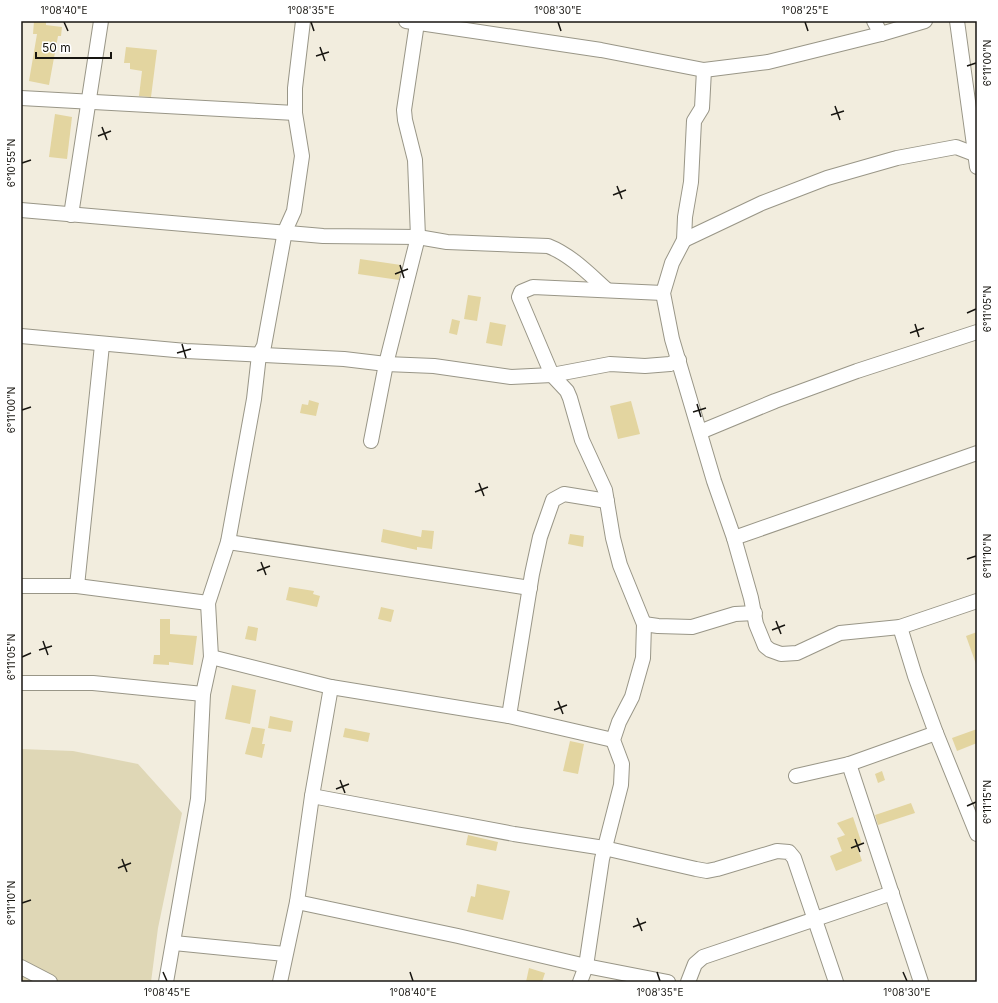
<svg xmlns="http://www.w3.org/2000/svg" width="998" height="1003" font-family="Inter,sans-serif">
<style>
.green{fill:#dfd7b6}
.building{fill:#e3d5a0}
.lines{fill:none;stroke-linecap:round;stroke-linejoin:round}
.minor-casing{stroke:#999687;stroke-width:16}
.minor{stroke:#fff;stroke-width:14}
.ticks{fill:none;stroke:#171510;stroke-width:1.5}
.neatline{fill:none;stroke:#171510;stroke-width:1.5}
.ticks-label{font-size:10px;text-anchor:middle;fill:#171510}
</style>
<rect width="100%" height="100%" fill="#f2edde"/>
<path class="green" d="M 21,749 L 73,751 L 138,764 L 182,813 L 158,928 L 151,982 L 21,982 Z"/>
<g class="building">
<path d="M 34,21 L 46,22 L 46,25 L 62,27 L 61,36 L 58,36 L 49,85 L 29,81 L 37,34 L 33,34 Z"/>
<path d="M 126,47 L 157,50 L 151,97 L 139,96 L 142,71 L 130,69 L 130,63 L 124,63 Z"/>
<path d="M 55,114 L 72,117 L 67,159 L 49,157 Z"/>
<path d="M 360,259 L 401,265 L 399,280 L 358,274 Z"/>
<path d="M 468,295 L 481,297 L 477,321 L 464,319 Z"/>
<path d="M 452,319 L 460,321 L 457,335 L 449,333 Z"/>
<path d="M 490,322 L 506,325 L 502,346 L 486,343 Z"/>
<path d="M 309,400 L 319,403 L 316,416 L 300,413 L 302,404 L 308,405 Z"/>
<path d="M 631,401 L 640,434 L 618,439 L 610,406 Z"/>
<path d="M 383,529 L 421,537 L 422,530 L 434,531 L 432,549 L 417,547 L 417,550 L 381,542 Z"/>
<path d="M 570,534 L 584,536 L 583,547 L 568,544 Z"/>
<path d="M 289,587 L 314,591 L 313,594 L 320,596 L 317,607 L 286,600 Z"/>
<path d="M 381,607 L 394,610 L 391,622 L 378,619 Z"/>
<path d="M 160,619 L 170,619 L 170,634 L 197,636 L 193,665 L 169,662 L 169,665 L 153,664 L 154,655 L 160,655 Z"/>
<path d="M 248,626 L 258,628 L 256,641 L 245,639 Z"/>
<path d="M 977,632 L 977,664 L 976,664 L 966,636 Z"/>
<path d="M 232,685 L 256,690 L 250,724 L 225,719 Z"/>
<path d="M 270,716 L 293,721 L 291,732 L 268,728 Z"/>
<path d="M 252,727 L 265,729 L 262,744 L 265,744 L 262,758 L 245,754 Z"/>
<path d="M 345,728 L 370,733 L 368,742 L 343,737 Z"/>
<path d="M 977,729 L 977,743 L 957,751 L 952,738 Z"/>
<path d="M 570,741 L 584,744 L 578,774 L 563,771 Z"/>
<path d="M 882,771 L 885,780 L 878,783 L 875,774 Z"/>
<path d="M 911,803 L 915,813 L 878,825 L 875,815 Z"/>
<path d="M 853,817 L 862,844 L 857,846 L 862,861 L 836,871 L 830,856 L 842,851 L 837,838 L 845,835 L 837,823 Z"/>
<path d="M 468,835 L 498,842 L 496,851 L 466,845 Z"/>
<path d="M 477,884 L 510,891 L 503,920 L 467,912 L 471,896 L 475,897 Z"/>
<path d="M 529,968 L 545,973 L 542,982 L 526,982 Z"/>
</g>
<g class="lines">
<defs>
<g id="minor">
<path d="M 406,21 L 601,50 L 704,70 L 768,62 L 881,34 L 925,21"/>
<path d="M 874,21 L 881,34"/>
<path d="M 957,21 L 977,167"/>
<path d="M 704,70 L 702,108 L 694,121 L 691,182 L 685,217 L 684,240 L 672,263 L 663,293 L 672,339 L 714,481 L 734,538 L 751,598 L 756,624 L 765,646 L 770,650 L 781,654 L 797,653 L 840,633 L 900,627 L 977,601"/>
<path d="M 21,98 L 295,113"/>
<path d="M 21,210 L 323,236 L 418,237 L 447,242 L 548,246 C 571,255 589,274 607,290"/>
<path d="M 71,215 L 101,21"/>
<path d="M 684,240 L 762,203 L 827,178 L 897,158 L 956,147 L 977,155"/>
<path d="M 21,336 L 186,351 L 344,359 L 386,364 L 434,366 L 511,377 L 552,375 L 610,364 L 645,366 L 670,364 L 679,360"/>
<path d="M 700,432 L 775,401 L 857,371 L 977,332"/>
<path d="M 371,441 L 386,364 L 418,237 L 415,160 L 405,120 L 404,110 L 417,23"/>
<path d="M 734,538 L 977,453"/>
<path d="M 228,542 L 530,588"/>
<path d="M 21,586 L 77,586 L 208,603"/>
<path d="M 77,586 L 102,345"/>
<path d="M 644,624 L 658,626 L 692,627 L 735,614 L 755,613"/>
<path d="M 900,627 L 915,676 L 936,733 L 977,834"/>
<path d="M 211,657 L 331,687 L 509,716 L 613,740"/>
<path d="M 21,683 L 93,683 L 203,694"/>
<path d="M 509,716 L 532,574 L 540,537 L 553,500 L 564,494 L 607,501"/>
<path d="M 849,764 L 921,982"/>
<path d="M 796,776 L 849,764 L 936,733"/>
<path d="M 312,796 L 514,834 L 604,848 L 696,869 L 707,871 L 717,869 L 777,851 L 789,852 L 794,858 L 836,982"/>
<path d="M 297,902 L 458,936 L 586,966 L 668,982"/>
<path d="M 174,943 L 285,954"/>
<path d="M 21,967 L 50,982"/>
<path d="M 166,982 L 198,799 L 203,694 L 211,657 L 208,603 L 228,542 L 254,399 L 259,355 L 264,346 L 285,231 L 294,211 L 302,156 L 295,113 L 295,88 L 303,21"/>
<path d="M 280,982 L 297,902 L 312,796 L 331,687"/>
<path d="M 580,982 L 586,966 L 602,859 L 621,785 L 622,764 L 613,740 L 619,722 L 632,697 L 643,658 L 644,624 L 620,565 L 613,538 L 605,490 L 582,440 L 570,398 L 567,391 L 552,375 L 519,297 L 521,292 L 533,287 L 663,293"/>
<path d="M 688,982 L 695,964 L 703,957 L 892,893"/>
</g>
</defs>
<use href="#minor" class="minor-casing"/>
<use href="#minor" class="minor"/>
</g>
<path class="ticks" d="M 64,22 L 68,31M 311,22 L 314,31M 558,22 L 561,31M 805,22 L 808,31M 320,47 L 325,61M 316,56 L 329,52M 967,66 L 976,63M 835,106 L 840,120M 831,115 L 844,111M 102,127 L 107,140M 98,136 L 111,131M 22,163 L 31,160M 617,186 L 622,199M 613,195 L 626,190M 400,265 L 404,278M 395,274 L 408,269M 967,313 L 976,309M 915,324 L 919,337M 910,333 L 924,328M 182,344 L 186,358M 177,353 L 191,349M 697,404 L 701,417M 22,410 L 31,407M 693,412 L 706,408M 479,483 L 484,496M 475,492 L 488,487M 967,559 L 976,556M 261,562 L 266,575M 257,571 L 270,566M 776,621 L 781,634M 772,630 L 785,625M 43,641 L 48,655M 39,650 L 52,646M 22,657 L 31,653M 558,701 L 563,714M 554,710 L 567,705M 340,780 L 345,793M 336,789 L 349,784M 967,806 L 976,802M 855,839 L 860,852M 851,848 L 864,843M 122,859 L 127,872M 118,868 L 131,863M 22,903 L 31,900M 637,918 L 642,931M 633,927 L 646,922M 163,972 L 167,981M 410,972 L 413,981M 657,972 L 660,981M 903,972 L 907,981"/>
<rect width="998" height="1003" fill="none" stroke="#ffffff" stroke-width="44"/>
<path d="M36 52v6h75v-6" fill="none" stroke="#171510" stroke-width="2"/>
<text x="42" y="52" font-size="12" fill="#171510" stroke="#ffffff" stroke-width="3" paint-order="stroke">50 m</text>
<rect x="22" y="22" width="954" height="959" class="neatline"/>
<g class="ticks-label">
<text x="64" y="14">1°08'40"E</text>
<text x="311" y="14">1°08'35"E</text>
<text x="558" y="14">1°08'30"E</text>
<text x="805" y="14">1°08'25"E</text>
<text transform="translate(987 63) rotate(-90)" y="4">6°11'00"N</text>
<text transform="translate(11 163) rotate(-90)" y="4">6°10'55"N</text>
<text transform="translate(987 309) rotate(-90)" y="4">6°11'05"N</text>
<text transform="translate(11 410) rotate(-90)" y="4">6°11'00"N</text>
<text transform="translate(987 556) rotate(-90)" y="4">6°11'10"N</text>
<text transform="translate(11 657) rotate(-90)" y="4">6°11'05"N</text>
<text transform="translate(987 802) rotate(-90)" y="4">6°11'15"N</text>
<text transform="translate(11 903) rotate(-90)" y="4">6°11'10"N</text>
<text x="167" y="996">1°08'45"E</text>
<text x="413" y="996">1°08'40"E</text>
<text x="660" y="996">1°08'35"E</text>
<text x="907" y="996">1°08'30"E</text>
</g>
</svg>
